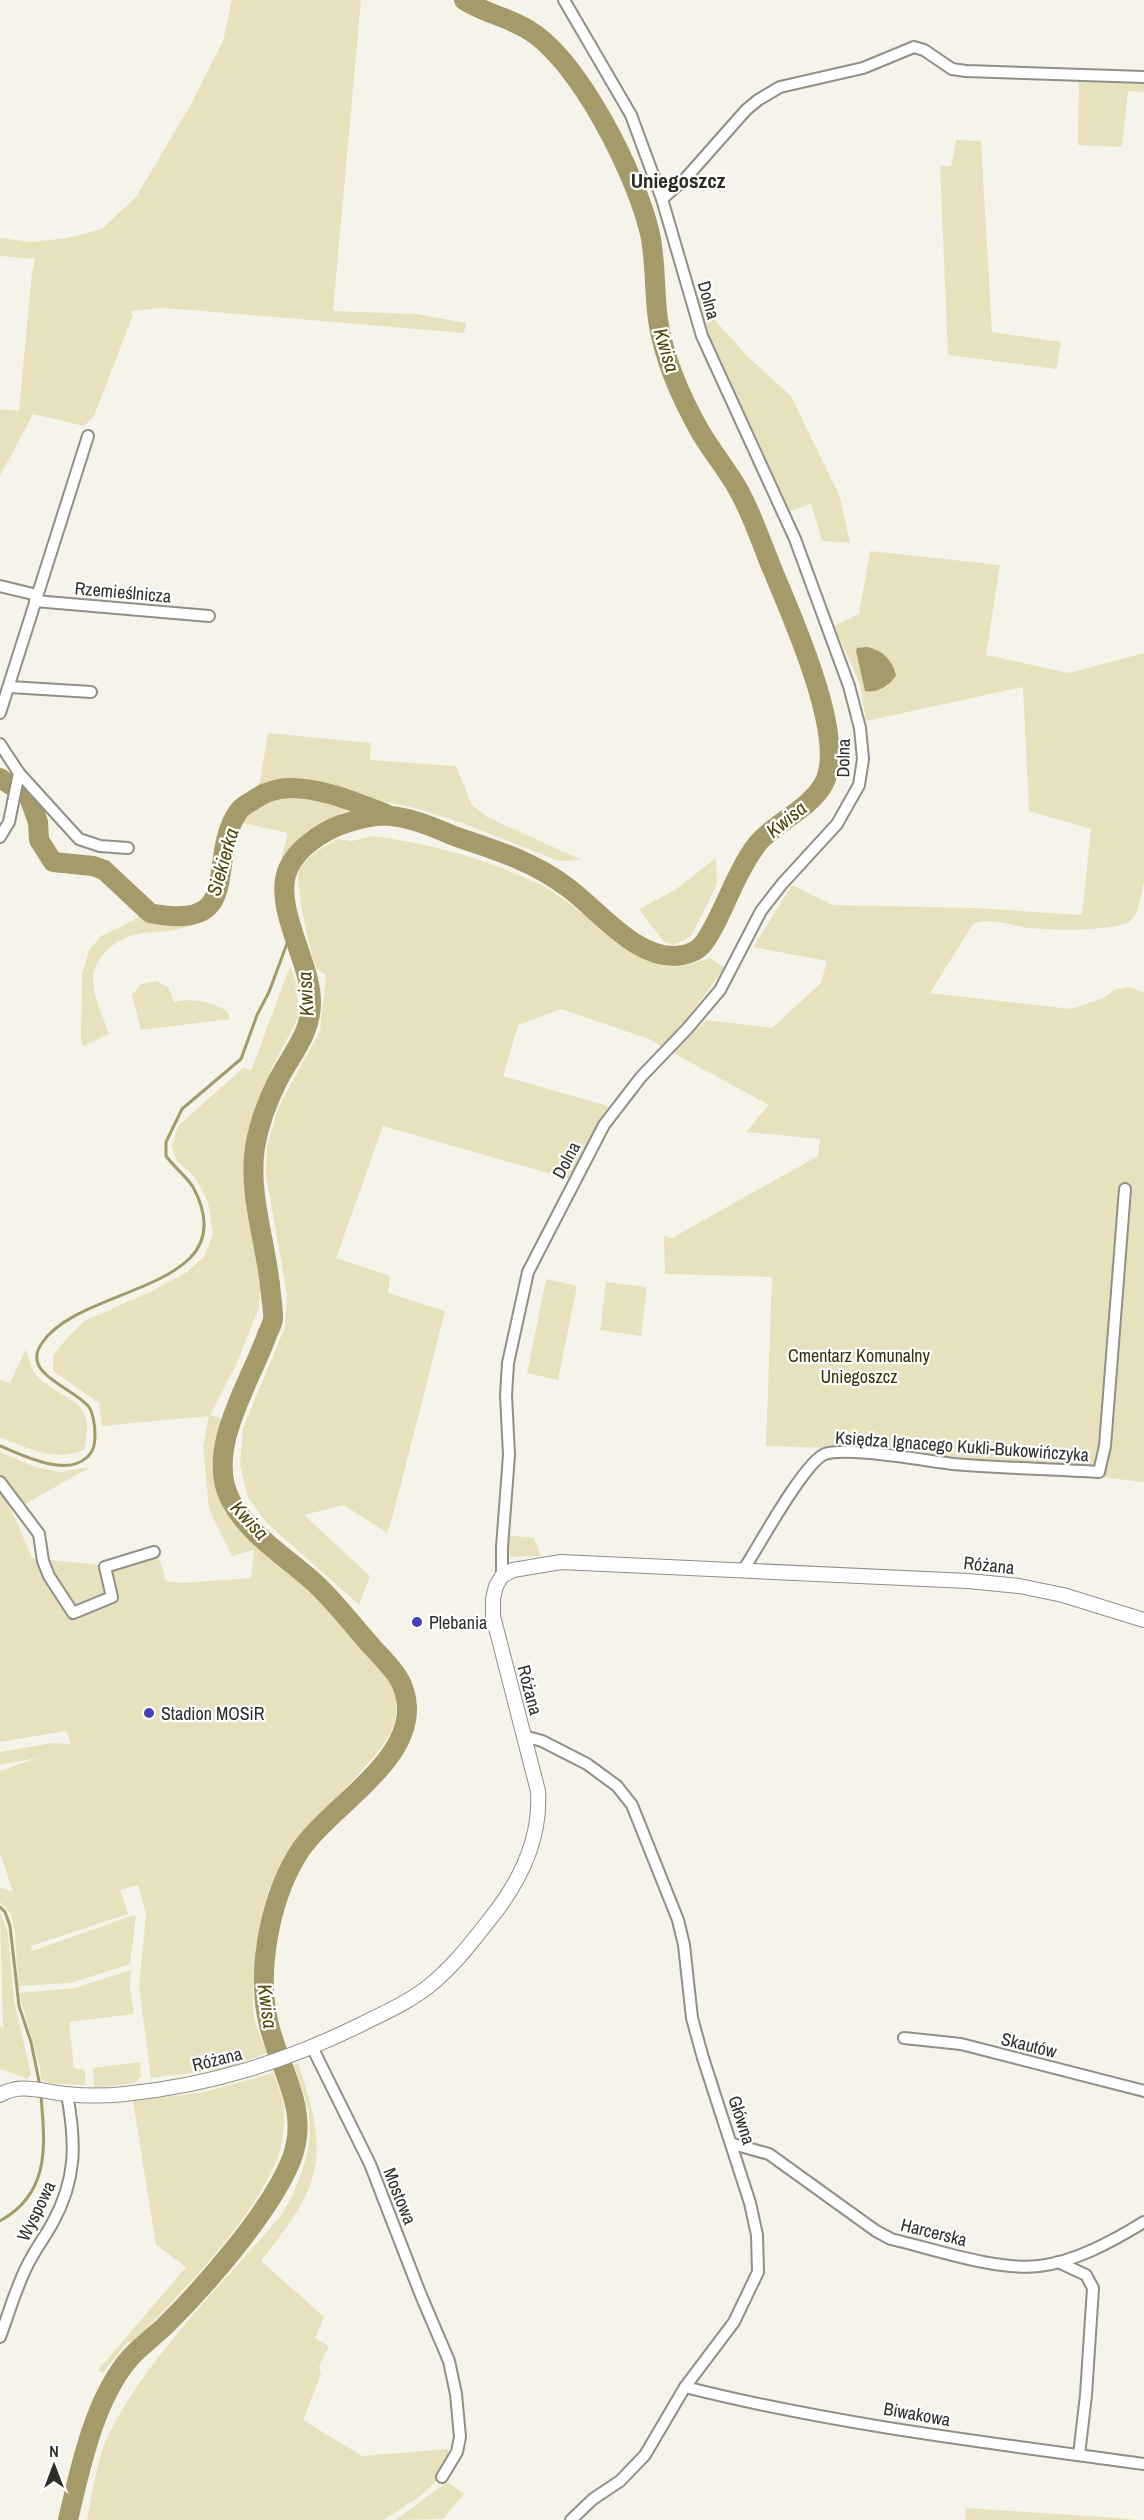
<svg xmlns="http://www.w3.org/2000/svg" width="1144" height="2520" font-family="'Archivo Narrow',sans-serif">
<style>
.green{fill:#e8e1be}
.water{fill:#a49a6a}
.lines{fill:none;stroke-linecap:round;stroke-linejoin:round}
.stream{stroke:#a49a6a;stroke-width:3}
.river{stroke:#a49a6a;stroke-width:20}
.minor-casing{stroke:#918f86;stroke-width:14}
.tertiary-casing{stroke:#918f86;stroke-width:16}
.minor{stroke:#fff;stroke-width:10}
.tertiary{stroke:#fff;stroke-width:14}
.poi-dot{fill:#4441b6;stroke:#fff;stroke-width:2}
.labels{text-anchor:middle;dominant-baseline:central;stroke-width:4.5;stroke-linejoin:round;paint-order:stroke}
.street-label{font-size:18px;fill:#2e2e2a;stroke:#fff}
.park-label{font-size:18px;fill:#383007;stroke:#fff}
.poi-label{font-size:18px;fill:#2e2e2a;stroke:#fff;text-anchor:start}
.water-label{font-size:20px;font-style:italic;fill:#514507;stroke:#fff}
.quarter-label{font-size:21px;font-weight:bold;fill:#2d2b24;stroke:#fff}
</style>
<rect width="100%" height="100%" fill="#f6f4ea"/>
<g class="green">
<path d="M 232,0 L 361,0 L 333,311 L 416,314 L 466,323 L 464,333 L 190,310 L 161,308 L 131,311 L 133,315 L 94,416 L 84,426 L 33,414 L 0,476 L 0,409 L 19,411 L 32,272 L 35,259 L 0,256 L 0,238 L 31,242 L 67,238 L 102,229 L 136,197 L 190,106 L 223,41 Z"/>
<path d="M 1079,79 L 1144,83 L 1144,92 L 1128,91 L 1122,147 L 1078,145 Z"/>
<path d="M 956,140 L 981,141 L 992,332 L 1061,342 L 1056,369 L 948,355 L 940,166 L 951,166 Z"/>
<path d="M 693,287 L 704,308 L 749,358 L 791,396 L 840,497 L 850,543 L 822,541 L 811,503 L 787,513 L 709,339 Z"/>
<path d="M 870,551 L 1000,565 L 986,655 L 1069,673 L 1144,653 L 1144,882 C 1141,893 1140,913 1130,921 C 1116,932 1047,930 1028,928 C 1010,926 991,916 973,924 L 930,993 L 1072,1009 L 1105,997 L 1116,989 L 1128,987 L 1144,992 L 1144,1482 L 857,1449 L 766,1446 L 772,1277 L 665,1274 L 664,1236 L 672,1238 L 818,1156 L 820,1139 L 746,1132 L 769,1105 L 673,1053 L 706,1020 L 772,1028 L 821,983 L 827,961 L 753,947 L 792,885 L 833,905 L 974,908 L 1082,915 L 1091,829 L 1029,811 L 1023,687 L 866,721 L 860,684 L 834,626 L 859,614 Z"/>
<path d="M 268,733 L 371,743 L 370,760 L 456,766 L 472,805 L 487,817 L 582,860 L 559,861 L 462,823 L 418,809 L 307,783 L 280,781 L 254,790 L 260,782 Z"/>
<path d="M 296,794 C 313,795 329,796 345,804 L 345,811 L 306,832 L 291,857 L 281,859 L 288,833 L 242,823 L 230,869 L 229,852 L 233,830 L 241,814 L 270,796 Z"/>
<path d="M 372,836 C 429,843 487,859 539,884 C 578,903 626,959 665,966 C 681,969 695,963 710,958 L 725,968 L 665,1048 L 649,1039 L 561,1009 L 518,1025 L 503,1076 L 608,1106 L 569,1179 L 383,1126 L 336,1258 L 390,1276 L 388,1293 L 445,1311 L 393,1515 L 387,1533 L 344,1505 L 304,1515 L 370,1576 L 359,1605 L 265,1521 L 248,1497 L 240,1465 L 243,1428 L 285,1327 L 287,1295 L 266,1175 L 267,1147 L 278,1108 L 320,1031 L 326,974 C 324,973 320,972 318,970 C 311,961 295,882 299,871 C 302,860 327,844 338,839 L 352,841 Z"/>
<path d="M 716,858 L 717,884 L 703,913 L 690,937 L 673,945 L 663,941 L 639,909 L 675,890 Z"/>
<path d="M 216,910 C 205,918 193,926 179,929 C 166,933 151,931 138,934 C 116,938 92,958 93,981 C 94,999 103,1017 109,1034 L 83,1046 L 81,1039 L 82,974 L 89,950 L 101,936 L 142,916 L 164,921 L 202,917 Z"/>
<path d="M 290,966 L 297,985 L 298,1018 L 272,1068 L 260,1098 L 245,1158 L 251,1210 L 263,1259 L 259,1307 L 237,1363 L 210,1415 L 221,1418 L 216,1478 L 225,1508 L 304,1583 L 394,1683 C 397,1698 398,1713 393,1727 C 384,1748 369,1762 355,1778 C 327,1808 297,1837 277,1873 C 262,1898 259,1933 256,1961 C 251,2000 249,2017 268,2053 L 222,2069 L 151,2078 L 139,1986 L 146,1914 L 138,1885 L 120,1890 L 128,1914 L 31,1946 L 32,1951 L 134,1915 L 136,1917 L 130,1964 L 71,1983 L 18,1986 L 15,1933 L 11,1914 L 0,1902 L 0,1887 L 13,1892 L 0,1853 L 0,1771 L 37,1758 L 0,1765 L 0,1752 L 52,1743 L 71,1744 L 66,1731 L 0,1742 L 0,1492 L 12,1511 L 32,1558 L 100,1565 L 156,1548 L 166,1581 L 182,1583 L 251,1578 L 254,1550 L 232,1556 L 209,1509 L 203,1446 L 209,1416 L 102,1426 L 99,1403 L 53,1371 L 53,1356 L 66,1339 L 84,1321 L 150,1292 L 187,1272 L 204,1257 L 213,1234 L 208,1202 L 195,1177 L 177,1161 L 172,1146 L 178,1126 L 244,1067 L 251,1071 Z"/>
<path d="M 156,981 L 168,987 L 174,1002 C 194,998 209,1001 227,1011 L 230,1019 L 141,1030 L 132,995 L 141,984 Z"/>
<path d="M 546,1279 L 577,1286 L 558,1380 L 527,1373 Z"/>
<path d="M 606,1282 L 647,1287 L 641,1336 L 600,1330 Z"/>
<path d="M 26,1349 C 29,1359 31,1371 40,1379 C 72,1406 96,1399 84,1450 C 55,1463 28,1448 0,1437 L 0,1380 L 10,1383 Z"/>
<path d="M 0,1452 L 35,1467 L 60,1472 L 91,1467 L 23,1505 L 0,1476 Z"/>
<path d="M 508,1535 L 534,1538 L 541,1556 L 510,1557 Z"/>
<path d="M 0,1912 L 8,1933 L 14,2000 L 31,2075 L 27,2079 L 0,2069 L 0,2025 L 3,2029 Z"/>
<path d="M 131,1970 L 130,1988 L 134,2014 L 69,2022 L 74,2068 L 85,2070 L 85,2085 L 50,2083 L 41,2080 L 40,2067 L 19,1993 L 75,1988 Z"/>
<path d="M 140,2062 L 141,2076 L 135,2083 L 94,2088 L 93,2068 Z"/>
<path d="M 298,2063 C 330,2158 323,2184 261,2261 L 324,2317 L 315,2338 L 329,2346 L 319,2367 L 321,2374 L 303,2420 L 362,2456 L 448,2449 C 451,2483 408,2504 383,2520 L 87,2520 C 92,2494 97,2459 108,2436 C 146,2357 226,2281 283,2213 C 301,2181 316,2142 307,2105 C 303,2092 298,2078 294,2065 Z"/>
<path d="M 273,2073 C 277,2084 283,2096 284,2108 C 285,2123 283,2147 276,2162 C 246,2230 183,2288 133,2344 L 128,2341 L 103,2373 L 98,2370 L 186,2267 L 156,2245 L 133,2101 L 205,2092 Z"/>
<path d="M 447,2482 L 464,2494 L 443,2519 L 395,2520 Z"/>
<path d="M 966,2508 L 1119,2518 L 1136,2520 L 965,2520 Z"/>
</g>
<path class="water" d="M 867,647 C 882,650 892,659 896,675 C 891,685 876,694 865,691 L 856,651 L 857,648 Z"/>
<g class="lines">
<g class="stream">
<path d="M 0,1446 C 22,1455 65,1477 86,1458 C 94,1452 95,1443 95,1434 C 95,1426 93,1413 89,1407 C 73,1387 20,1374 42,1343 C 81,1284 249,1291 193,1187 C 186,1176 174,1167 166,1156 L 166,1142 L 182,1109 L 241,1059 L 257,1015 L 269,992 L 292,930"/>
<path d="M 0,1907 L 5,1912 L 10,1926 L 19,2006 L 31,2042 L 40,2086"/>
<path d="M 0,2221 C 51,2193 45,2144 41,2096"/>
</g>
<g class="river">
<path d="M 0,778 L 29,797 L 38,822 L 39,840 L 53,862 L 93,866 L 104,870 L 150,913 C 247,933 205,860 238,812 C 241,807 247,804 252,801 C 263,793 276,788 291,788 C 322,788 354,802 384,813"/>
<path d="M 68,2520 C 80,2469 94,2400 129,2359 C 140,2346 155,2336 167,2324 C 207,2284 272,2210 292,2158 C 310,2109 280,2071 269,2025 C 256,1974 269,1903 296,1857 C 323,1810 409,1767 407,1707 C 406,1681 391,1667 374,1649 C 355,1628 337,1604 316,1584 C 288,1558 248,1535 230,1499 C 205,1449 250,1383 267,1335 C 269,1330 272,1325 273,1319 C 274,1315 270,1289 270,1285 C 265,1240 248,1192 255,1147 C 259,1124 267,1102 277,1082 C 290,1056 311,1034 311,1003 C 312,964 272,907 288,869 C 297,848 321,833 340,825 C 356,820 375,814 391,816 C 413,818 437,829 457,837 C 496,850 534,862 567,887 C 599,910 639,964 683,955 C 688,954 694,952 699,948 C 712,938 730,890 740,872 C 745,862 751,852 758,843 C 776,822 808,810 823,785 C 849,742 792,617 773,571 C 762,545 753,516 739,491 C 728,471 713,453 701,433 C 681,398 664,360 658,320 C 654,291 656,262 650,234 C 637,176 579,59 527,29 C 507,17 484,13 464,0"/>
</g>
<defs>
<g id="minor">
<path d="M 662,199 L 685,179 L 746,110 L 758,100 L 780,87 L 863,68 L 914,47 L 924,50 L 952,69 L 966,71 L 1144,77"/>
<path d="M 0,586 L 37,595"/>
<path d="M 35,601 L 209,616"/>
<path d="M 10,687 L 91,692"/>
<path d="M 0,713 L 88,436"/>
<path d="M 0,744 L 19,773 L 79,839 L 100,846 L 128,848"/>
<path d="M 0,837 L 9,822 L 19,773"/>
<path d="M 0,1482 L 39,1534 L 43,1561 L 49,1576 L 73,1613 L 112,1597 L 105,1567 L 154,1552"/>
<path d="M 744,1569 C 758,1547 805,1461 825,1454 C 845,1446 927,1461 953,1464 C 1001,1468 1051,1469 1099,1472 L 1105,1446 L 1125,1189"/>
<path d="M 502,1576 L 502,1547 L 509,1455 L 506,1395 L 508,1363 L 528,1272 L 604,1125 L 641,1077 L 687,1029 L 720,990 L 761,911 L 782,884 L 837,824 L 859,785 L 863,759 L 860,728 L 849,686 L 795,539 L 702,336 L 662,199 L 631,115 L 564,0"/>
<path d="M 524,1736 L 542,1741 L 587,1764 L 617,1786 L 632,1805 L 678,1920 L 684,1945 L 692,2018 L 703,2058 L 750,2203 L 757,2235 L 758,2272 L 734,2322 L 685,2387 L 645,2455 L 620,2481 L 593,2499 L 571,2520"/>
<path d="M 904,2038 L 961,2044 L 1144,2091"/>
<path d="M 312,2047 L 370,2164 L 420,2293 L 449,2361 L 456,2394 L 460,2437 L 457,2452 L 442,2477"/>
<path d="M 733,2144 L 769,2154 L 876,2231 L 891,2239 C 934,2249 996,2271 1039,2266 C 1075,2262 1113,2241 1144,2222"/>
<path d="M 1058,2262 L 1086,2275 L 1093,2288 L 1086,2395 L 1079,2455"/>
<path d="M 0,2337 C 9,2313 16,2287 28,2264 C 35,2250 44,2238 52,2224 C 77,2179 76,2143 67,2094"/>
<path d="M 685,2387 C 836,2425 991,2443 1144,2464"/>
</g>
<path id="tertiary" d="M 0,2095 C 20,2082 44,2092 66,2094 C 85,2096 106,2096 125,2094 C 211,2085 285,2062 362,2024 C 386,2012 409,2002 429,1986 C 453,1967 472,1942 490,1919 C 520,1882 541,1838 538,1791 L 493,1616 L 493,1599 L 496,1586 L 502,1576 L 513,1570 L 561,1562 L 968,1581 L 1019,1586 L 1063,1595 L 1144,1620"/>
</defs>
<use href="#minor" class="minor-casing"/>
<use href="#tertiary" class="tertiary-casing"/>
<use href="#minor" class="minor"/>
<use href="#tertiary" class="tertiary"/>
</g>
<g class="poi-dot">
<circle cx="417" cy="1622" r="6"/>
<circle cx="149" cy="1713" r="6"/>
</g>
<g class="labels">
<g class="street-label">
<text transform="translate(709 300) rotate(74)">Dolna</text>
<text transform="translate(123 592) rotate(5)">Rzemieślnicza</text>
<text transform="translate(843 758) rotate(-89)">Dolna</text>
<text transform="translate(566 1160) rotate(-62)">Dolna</text>
<text transform="translate(962 1446) rotate(4)">Księdza Ignacego Kukli-Bukowińczyka</text>
<text transform="translate(989 1565) rotate(6)">Różana</text>
<text transform="translate(530 1690) rotate(75)">Różana</text>
<text transform="translate(1029 2045) rotate(14)">Skautów</text>
<text transform="translate(217 2059) rotate(-14)">Różana</text>
<text transform="translate(742 2120) rotate(72)">Główna</text>
<text transform="translate(400 2196) rotate(68)">Mostowa</text>
<text transform="translate(36 2211) rotate(-64)">Wyspowa</text>
<text transform="translate(934 2232) rotate(14)">Harcerska</text>
<text transform="translate(917 2414) rotate(10)">Biwakowa</text>
</g>
<g class="park-label">
<text x="859" y="1355">Cmentarz Komunalny<tspan x="859" dy="21">Uniegoszcz</tspan></text>
</g>
<g class="poi-label">
<text x="429" y="1622">Plebania</text>
<text x="161" y="1713">Stadion MOSiR</text>
</g>
<g class="water-label">
<text transform="translate(667 350) rotate(73)">Kwisa</text>
<text transform="translate(786 819) rotate(-39)">Kwisa</text>
<text transform="translate(222 862) rotate(-74)">Siekierka</text>
<text transform="translate(305 994) rotate(-93)">Kwisa</text>
<text transform="translate(250 1520) rotate(47)">Kwisa</text>
<text transform="translate(268 2006) rotate(82)">Kwisa</text>
</g>
<g class="quarter-label">
<text x="678" y="180">Uniegoszcz</text>
</g>
</g>
<g transform="translate(54 2466)" stroke="#ffffff" stroke-width="4.5" paint-order="stroke">
<path d="M0-4.5L10 22L0 15L-10 22Z" fill="#2e2e2a"/>
<text y="-9" font-size="16" font-weight="bold" text-anchor="middle" fill="#2e2e2a">N</text>
</g>
</svg>
